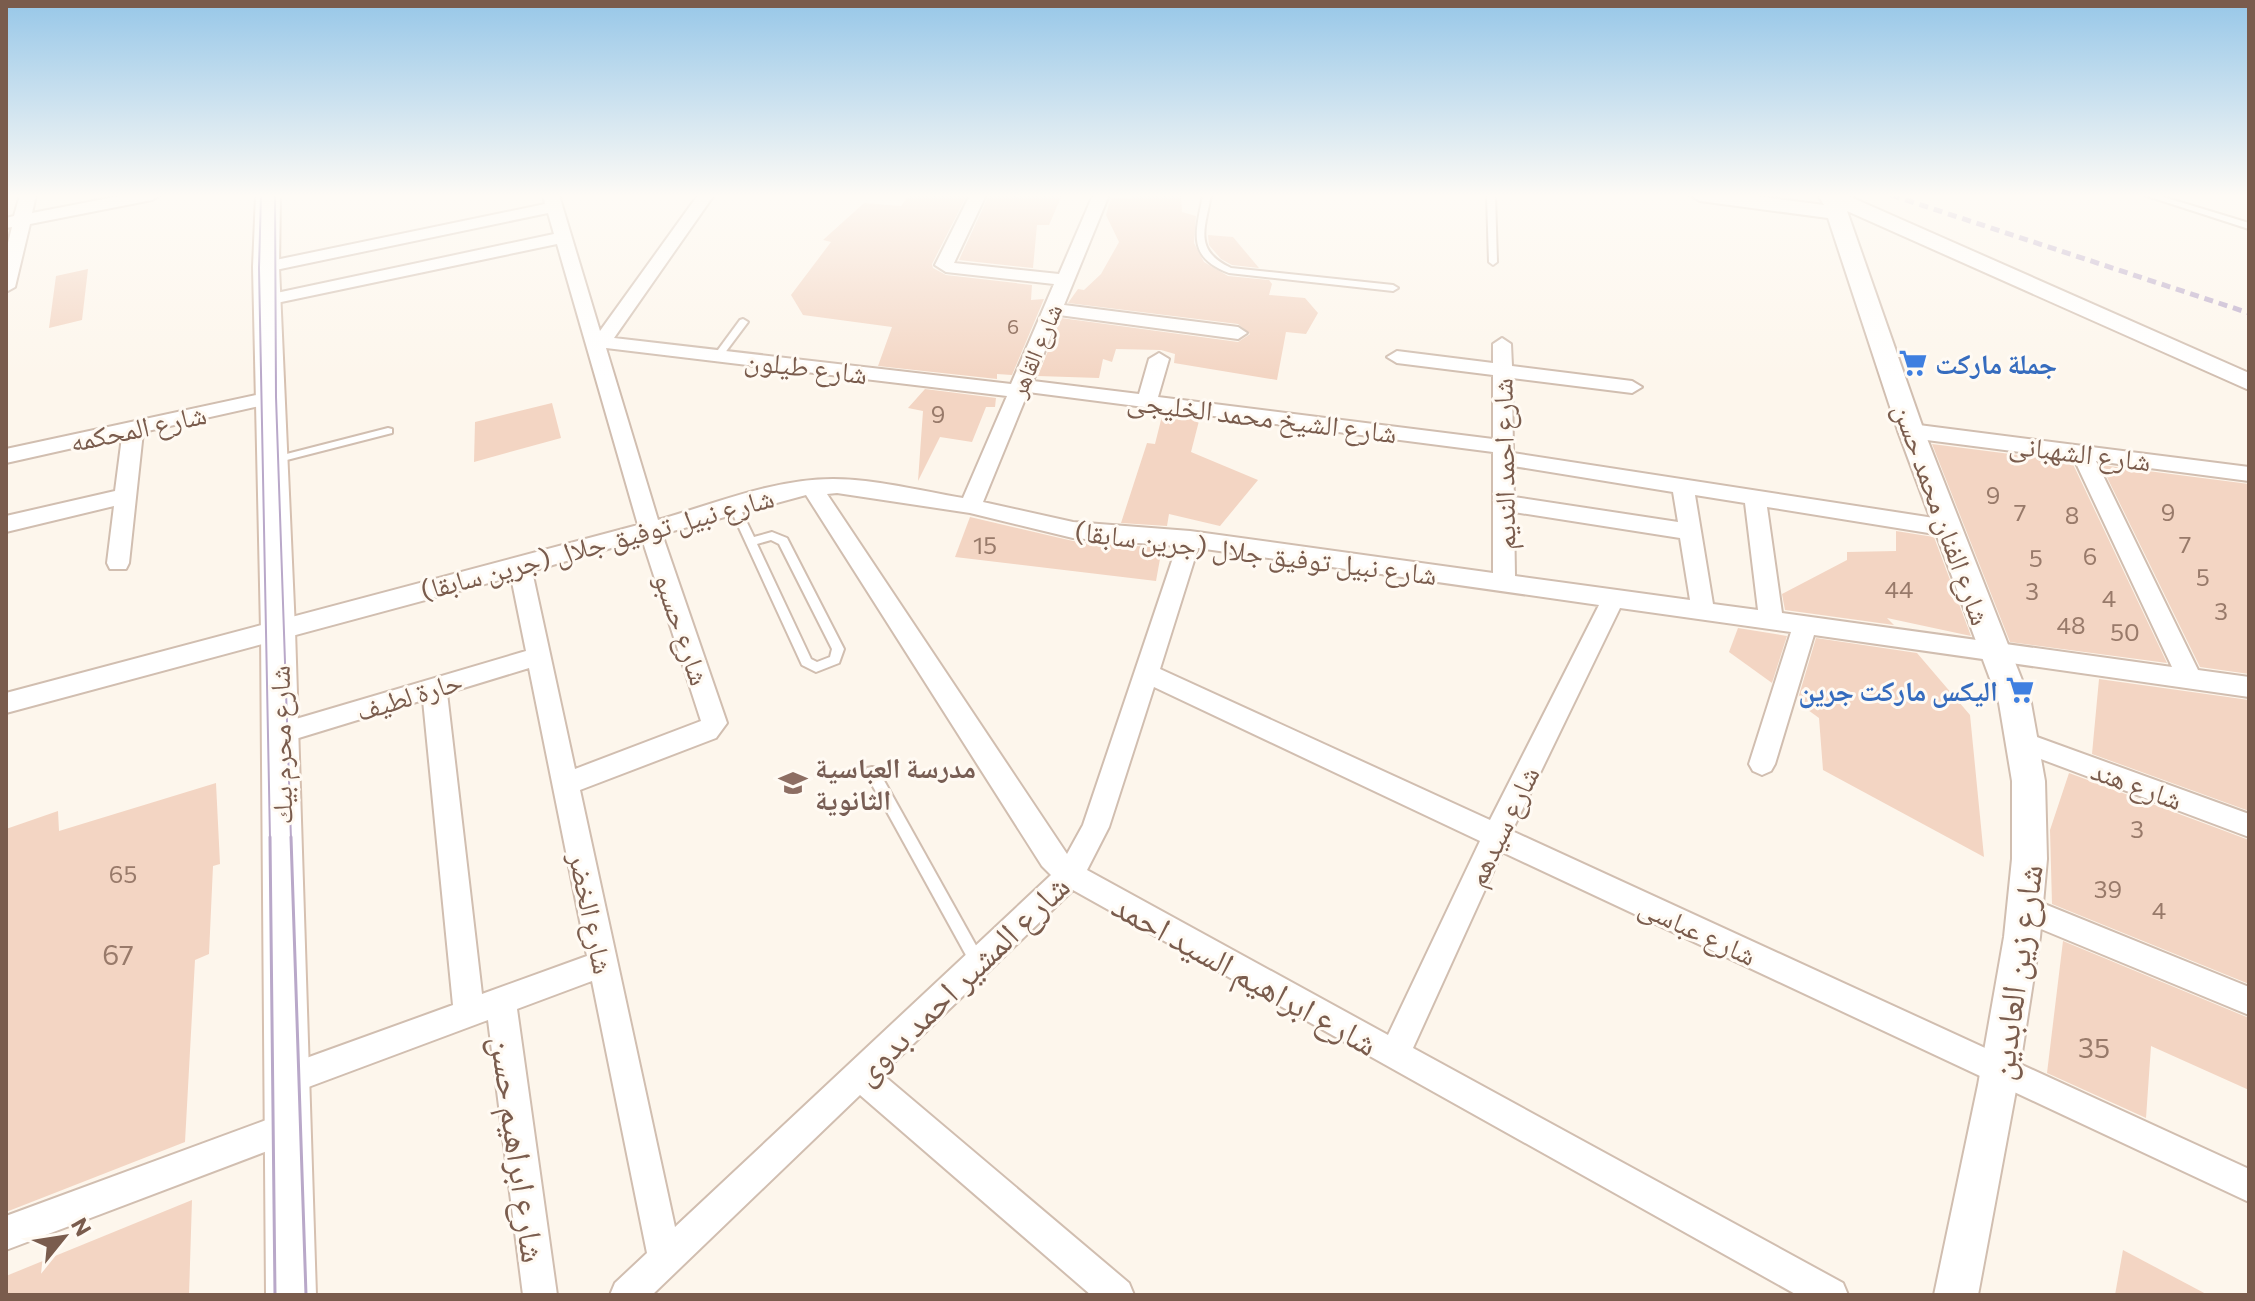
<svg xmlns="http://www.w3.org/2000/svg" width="2255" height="1301" font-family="Commissioner,'Noto Naskh Arabic',sans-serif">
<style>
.building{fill:#f3d5c3}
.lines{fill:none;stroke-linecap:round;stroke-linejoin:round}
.service-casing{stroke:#d1beb0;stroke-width:4}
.minor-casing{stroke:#d1beb0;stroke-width:4}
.tertiary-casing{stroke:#d1beb0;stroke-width:4}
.secondary-casing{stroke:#d6c0b0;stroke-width:4}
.service{fill:#fff;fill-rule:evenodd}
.minor{fill:#fff;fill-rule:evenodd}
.tertiary{fill:#fff;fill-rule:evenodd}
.secondary{fill:#fff;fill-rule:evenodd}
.tram-far1{stroke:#b9a8c9;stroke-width:2}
.tram{stroke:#b9a8c9;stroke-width:3}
.rail{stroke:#b9a8c9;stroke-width:5;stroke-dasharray:9 6;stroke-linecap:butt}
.labels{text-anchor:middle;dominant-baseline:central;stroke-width:6;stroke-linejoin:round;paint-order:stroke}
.far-number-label{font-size:20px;fill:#987a6a}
.far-street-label{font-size:24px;fill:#7a5c4d;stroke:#fffaf3}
.number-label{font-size:24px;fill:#987a6a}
.shop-label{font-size:28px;font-weight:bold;fill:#366cbe;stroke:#fffaf3;text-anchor:start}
.street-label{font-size:28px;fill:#7a5c4d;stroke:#fffaf3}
.education-label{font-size:28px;font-weight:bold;fill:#785e54;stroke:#fffaf3;text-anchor:start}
.near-number-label{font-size:28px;fill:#987a6a}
.near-street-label{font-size:34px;fill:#7a5c4d;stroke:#fffaf3}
</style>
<rect width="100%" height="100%" fill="#fdf6ec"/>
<g class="building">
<path d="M 909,195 L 967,195 L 932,264 L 933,268 L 946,275 L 1032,285 L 1031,300 L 1044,299 L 1012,375 L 997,374 L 997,379 L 878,366 L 892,327 L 803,315 L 791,295 L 831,242 L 823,240 L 864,203 L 901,206 Z"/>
<path d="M 989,195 L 1062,195 L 1049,225 L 1037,225 L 1033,268 L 959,260 Z"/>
<path d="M 1133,195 L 1181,196 L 1182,212 L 1196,216 L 1194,243 L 1204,262 L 1228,276 L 1269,280 L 1272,284 L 1269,295 L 1305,298 L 1318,313 L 1306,334 L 1286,332 L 1277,380 L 1174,363 L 1175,354 L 1161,350 L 1116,349 L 1112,362 L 1103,359 L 1099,378 L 1038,376 L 1061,318 L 1238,342 L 1250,334 L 1238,324 L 1068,303 L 1078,289 L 1084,290 L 1101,274 L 1119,242 L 1106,215 L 1111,198 L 1132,199 Z"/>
<path d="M 1208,235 L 1233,237 L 1259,268 L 1232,265 L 1221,259 L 1209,245 Z"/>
<path d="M 88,269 L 82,320 L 49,328 L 56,276 Z"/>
<path d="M 925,389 L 996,398 L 995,407 L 986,407 L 972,442 L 940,437 L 918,481 L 923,411 L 908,408 Z"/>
<path d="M 552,403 L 561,438 L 474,462 L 475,422 Z"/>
<path d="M 1163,412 L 1200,417 L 1191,452 L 1258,480 L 1220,526 L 1169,514 L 1167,526 L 1121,523 L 1147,443 L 1155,444 Z"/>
<path d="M 1932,444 L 2072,462 L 2167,663 L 2010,642 Z"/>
<path d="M 2101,465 L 2249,484 L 2249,674 L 2200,667 Z"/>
<path d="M 970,517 L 1073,541 L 1162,548 L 1156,581 L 955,557 Z"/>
<path d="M 1896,531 L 1934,537 L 1971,636 L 1887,618 L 1894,625 L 1785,610 L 1782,594 L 1847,560 L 1847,552 L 1896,551 Z"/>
<path d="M 1738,628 L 1787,636 L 1772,683 L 1729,652 Z"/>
<path d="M 1816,638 L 1917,653 L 1970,715 L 1984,857 L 1823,770 L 1819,718 L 1797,702 Z"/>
<path d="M 2099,679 L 2249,700 L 2249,811 L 2092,754 Z"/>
<path d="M 2069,773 L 2249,840 L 2249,984 L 2052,904 L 2050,830 Z"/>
<path d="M 216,783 L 220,864 L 213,866 L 209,954 L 195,960 L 185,1142 L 6,1212 L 6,829 L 58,811 L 59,831 Z"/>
<path d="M 2063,941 L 2249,1018 L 2249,1090 L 2151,1046 L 2146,1118 L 2047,1073 Z"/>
<path d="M 192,1200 L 189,1295 L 6,1295 L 6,1276 Z"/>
<path d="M 2123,1250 L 2208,1295 L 2115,1295 Z"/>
</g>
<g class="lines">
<defs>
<g id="service">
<path d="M 1203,195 L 1211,195 C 1205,229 1193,250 1231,268 L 1393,285 L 1398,288 L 1393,291 L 1229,273 C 1186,257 1196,232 1203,195 Z"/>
<path d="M 1487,195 L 1495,195 L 1497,262 L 1493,265 L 1489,262 Z"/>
<path d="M 2144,195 L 2157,195 L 2249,223 L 2249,229 Z"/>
<path d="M 743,319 L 748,322 L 721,358 L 715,358 L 715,354 L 740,320 Z"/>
<path d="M 388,428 L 392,429 L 392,433 L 275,463 L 270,460 L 271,458 Z"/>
<path d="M 734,502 L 739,506 L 754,537 L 772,532 L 787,538 L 844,649 L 839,663 L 816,672 L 802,665 L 729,506 ZM 771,540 L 779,544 L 832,649 L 830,657 L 817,662 L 811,659 L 757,544 Z"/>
<path d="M 872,767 L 877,768 L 983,958 L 985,963 L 983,968 L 978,970 L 973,968 L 865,772 L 867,768 Z"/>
</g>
<g id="minor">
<path d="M 20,195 L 36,195 L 32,213 L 125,195 L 160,195 L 152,200 L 30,224 L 15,287 L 6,292 L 6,251 L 12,227 L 6,228 L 6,218 L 14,216 Z"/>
<path d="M 543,195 L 559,195 L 600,331 L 698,195 L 714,195 L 614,338 L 1011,384 L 1054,284 L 946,272 L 935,265 L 970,195 L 986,195 L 954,263 L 1059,274 L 1093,195 L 1109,195 L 1064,305 L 1238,327 L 1247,333 L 1238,339 L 1059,315 L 1033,381 L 1139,394 L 1149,359 L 1159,353 L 1169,359 L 1158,397 L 1493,439 L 1493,375 L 1397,363 L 1387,357 L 1397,351 L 1493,363 L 1493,344 L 1502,338 L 1511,344 L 1512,366 L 1632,381 L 1642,387 L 1632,393 L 1512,378 L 1513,453 L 1947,520 L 1955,523 L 1958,528 L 1955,533 L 1947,536 L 1767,507 L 1782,613 L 2172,667 L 2074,459 L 1911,438 L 1901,431 L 1911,424 L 2249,467 L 2249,481 L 2096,461 L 2198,670 L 2249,677 L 2249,697 L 1814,635 L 1775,764 L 1771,771 L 1762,775 L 1753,771 L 1749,764 L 1791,632 L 1620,608 L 1512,831 L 2249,1169 L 2249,1202 L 1502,852 L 1413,1048 L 1843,1283 L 1848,1295 L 1797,1295 L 1073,890 L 882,1074 L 1129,1283 L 1134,1295 L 1091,1295 L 860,1095 L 652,1295 L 610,1295 L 615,1283 L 647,1253 L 592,981 L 517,1009 L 557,1295 L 523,1295 L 488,1020 L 287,1095 L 276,1091 L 271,1080 L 276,1069 L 453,1005 L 423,700 L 279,744 L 270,741 L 266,734 L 270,727 L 279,724 L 526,651 L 511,577 L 6,713 L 6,693 L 638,525 L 557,244 L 267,305 L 258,300 L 267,295 L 554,234 L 548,213 L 266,272 L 257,267 L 266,262 L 545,204 ZM 606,348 L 1007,396 L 963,498 C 921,491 876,479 833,479 C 774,479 714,504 658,520 ZM 1028,392 L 1493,452 L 1493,573 L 1190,531 L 1073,522 L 983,502 ZM 1513,466 L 1673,492 L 1678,522 L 1514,497 ZM 837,493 L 970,513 L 1073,538 L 1177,546 L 1083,825 L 1067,854 L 827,494 ZM 806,495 L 1042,866 L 1051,875 L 675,1227 L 580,790 L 716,738 L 727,723 L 662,534 ZM 1695,495 L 1745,503 L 1758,610 L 1713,604 ZM 1514,512 L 1680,538 L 1690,600 L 1515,576 ZM 642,539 L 701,721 L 575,769 L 532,571 ZM 1198,548 L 1599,605 L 1490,820 L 1160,669 ZM 529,668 L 587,956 L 482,994 L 447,693 ZM 1154,687 L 1480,841 L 1388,1035 L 1087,870 L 1109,827 Z"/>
<path d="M 270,392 L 277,394 L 280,398 L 277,402 L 143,432 L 129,563 L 126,569 L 110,569 L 107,563 L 114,506 L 6,532 L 6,516 L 115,491 L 122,437 L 6,463 L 6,449 Z"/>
<path d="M 2026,733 L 2249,814 L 2249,837 L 2017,750 L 2013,743 L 2017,736 Z"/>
<path d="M 2027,897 L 2249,987 L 2249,1015 L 2017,919 L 2013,910 L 2017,901 Z"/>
<path d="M 288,1112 L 299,1117 L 304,1128 L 299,1139 L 6,1250 L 6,1216 Z"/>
</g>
<path id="tertiary" d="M 1690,195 L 1748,195 L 1824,205 L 1818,195 L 1846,195 L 2249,373 L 2249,390 L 1847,211 L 1924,431 L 2031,703 L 2045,781 L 2047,859 L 2040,937 L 2017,1085 L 1978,1295 L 1934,1295 L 1978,1085 L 2004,937 L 2012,859 L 2012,781 L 1999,703 L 1898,431 L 1828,218 L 1700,201 Z"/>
<path id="secondary" d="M 256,195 L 280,195 L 279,267 L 295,630 L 316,1295 L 266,1295 L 261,630 L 253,267 Z"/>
</defs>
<use href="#service" class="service-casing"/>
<use href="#minor" class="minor-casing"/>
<use href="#tertiary" class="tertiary-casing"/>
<use href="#secondary" class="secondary-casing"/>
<use href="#service" class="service"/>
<use href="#minor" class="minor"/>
<use href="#tertiary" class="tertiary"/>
<use href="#secondary" class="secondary"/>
<g class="tram-far1">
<path d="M 261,195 L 259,268 L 270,839"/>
<path d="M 275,195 L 276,397 L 291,839"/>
</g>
<g class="tram">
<path d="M 270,837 L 275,1295"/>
<path d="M 291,837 L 306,1295"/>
</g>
<path class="rail" d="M 1891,195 L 2249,313"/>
</g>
<linearGradient id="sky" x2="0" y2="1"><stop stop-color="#97c7e8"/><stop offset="0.52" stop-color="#fefbf6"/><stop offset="1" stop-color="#fefbf6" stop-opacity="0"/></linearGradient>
<rect width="2255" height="377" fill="url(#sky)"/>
<defs>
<symbol id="supermarket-bare" viewBox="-9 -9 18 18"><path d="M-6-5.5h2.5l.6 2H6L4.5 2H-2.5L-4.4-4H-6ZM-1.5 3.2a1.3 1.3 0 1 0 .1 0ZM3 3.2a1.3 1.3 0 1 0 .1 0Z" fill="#3f7fe0" stroke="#fffaf3" stroke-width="2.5" paint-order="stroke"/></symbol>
<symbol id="school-bare" viewBox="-9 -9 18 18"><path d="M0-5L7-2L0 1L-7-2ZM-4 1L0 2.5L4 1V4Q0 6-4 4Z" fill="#8d6e63" stroke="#fffaf3" stroke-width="2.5" paint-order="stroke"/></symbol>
</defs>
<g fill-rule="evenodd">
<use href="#supermarket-bare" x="1893" y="343" width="40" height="40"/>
<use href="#supermarket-bare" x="2000" y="670" width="40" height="40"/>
<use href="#school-bare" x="773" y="763" width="40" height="40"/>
</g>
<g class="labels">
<g class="far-number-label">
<text x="1013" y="326">6</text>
</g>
<g class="far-street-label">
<text transform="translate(1035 350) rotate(-67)">شارع القاهر</text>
</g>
<g class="number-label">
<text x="938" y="413">9</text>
<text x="1993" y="494">9</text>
<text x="2020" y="511">7</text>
<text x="2168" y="511">9</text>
<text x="2072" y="514">8</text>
<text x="2185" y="543">7</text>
<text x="985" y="544">15</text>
<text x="2090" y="555">6</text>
<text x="2036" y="557">5</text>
<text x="2203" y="576">5</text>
<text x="1899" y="588">44</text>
<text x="2032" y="590">3</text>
<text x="2109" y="597">4</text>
<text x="2221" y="610">3</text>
<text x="2071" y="624">48</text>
<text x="2125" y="631">50</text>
<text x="2137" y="828">3</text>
<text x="123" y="873">65</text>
<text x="2108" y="888">39</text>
<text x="2159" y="909">4</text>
</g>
<g class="shop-label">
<text x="1935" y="363">جملة ماركت</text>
<text x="1998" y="690" text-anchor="end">اليكس ماركت جرين</text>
</g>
<g class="street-label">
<text transform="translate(806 366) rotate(7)">شارع طيلون</text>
<text transform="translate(1262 416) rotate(7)">شارع الشيخ محمد الخليجى</text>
<text transform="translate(138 427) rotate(-12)">شارع المحكمه</text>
<text transform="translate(2080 452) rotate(7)">شارع الشهبانى</text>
<text transform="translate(1503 464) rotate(-91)">شارع احمد النديم</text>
<text transform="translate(1943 514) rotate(70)">شارع الفنان محمد حسن</text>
<text transform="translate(597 543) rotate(-15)">شارع نبيل توفيق جلال (جرين سابقا)</text>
<text transform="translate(1256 552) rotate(7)">شارع نبيل توفيق جلال (جرين سابقا)</text>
<text transform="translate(683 629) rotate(71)">شارع حسبو</text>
<text transform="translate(409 695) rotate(-17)">حارة لطيف</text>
<text transform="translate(280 745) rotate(-91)">شارع محرم بيك</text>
<text transform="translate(2137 784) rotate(20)">شارع هند</text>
<text transform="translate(1502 826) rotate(-64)">شارع سيدهم</text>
<text transform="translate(592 913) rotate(78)">شارع الخضر</text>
<text transform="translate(1698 930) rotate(25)">شارع عباسى</text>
</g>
<g class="education-label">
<text x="815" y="767">مدرسة العباسية<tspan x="815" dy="32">الثانوية</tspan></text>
</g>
<g class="near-number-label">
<text x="118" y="954">67</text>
<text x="2094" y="1047">35</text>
</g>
<g class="near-street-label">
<text transform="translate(2014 972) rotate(-82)">شارع زين العابدين</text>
<text transform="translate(1246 973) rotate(29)">شارع ابراهيم السيد احمد</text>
<text transform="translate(960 978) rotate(-44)">شارع المشير احمد بدوى</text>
<text transform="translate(520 1149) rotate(82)">شارع ابراهيم حسن</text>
</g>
</g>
<rect width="2255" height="1301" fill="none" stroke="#7a5c4d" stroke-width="16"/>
<g transform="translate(64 1237) rotate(60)" stroke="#fffaf3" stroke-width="6" paint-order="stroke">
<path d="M0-6L14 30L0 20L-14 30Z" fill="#7a5c4d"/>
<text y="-12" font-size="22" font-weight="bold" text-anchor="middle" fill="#7a5c4d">N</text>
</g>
</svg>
